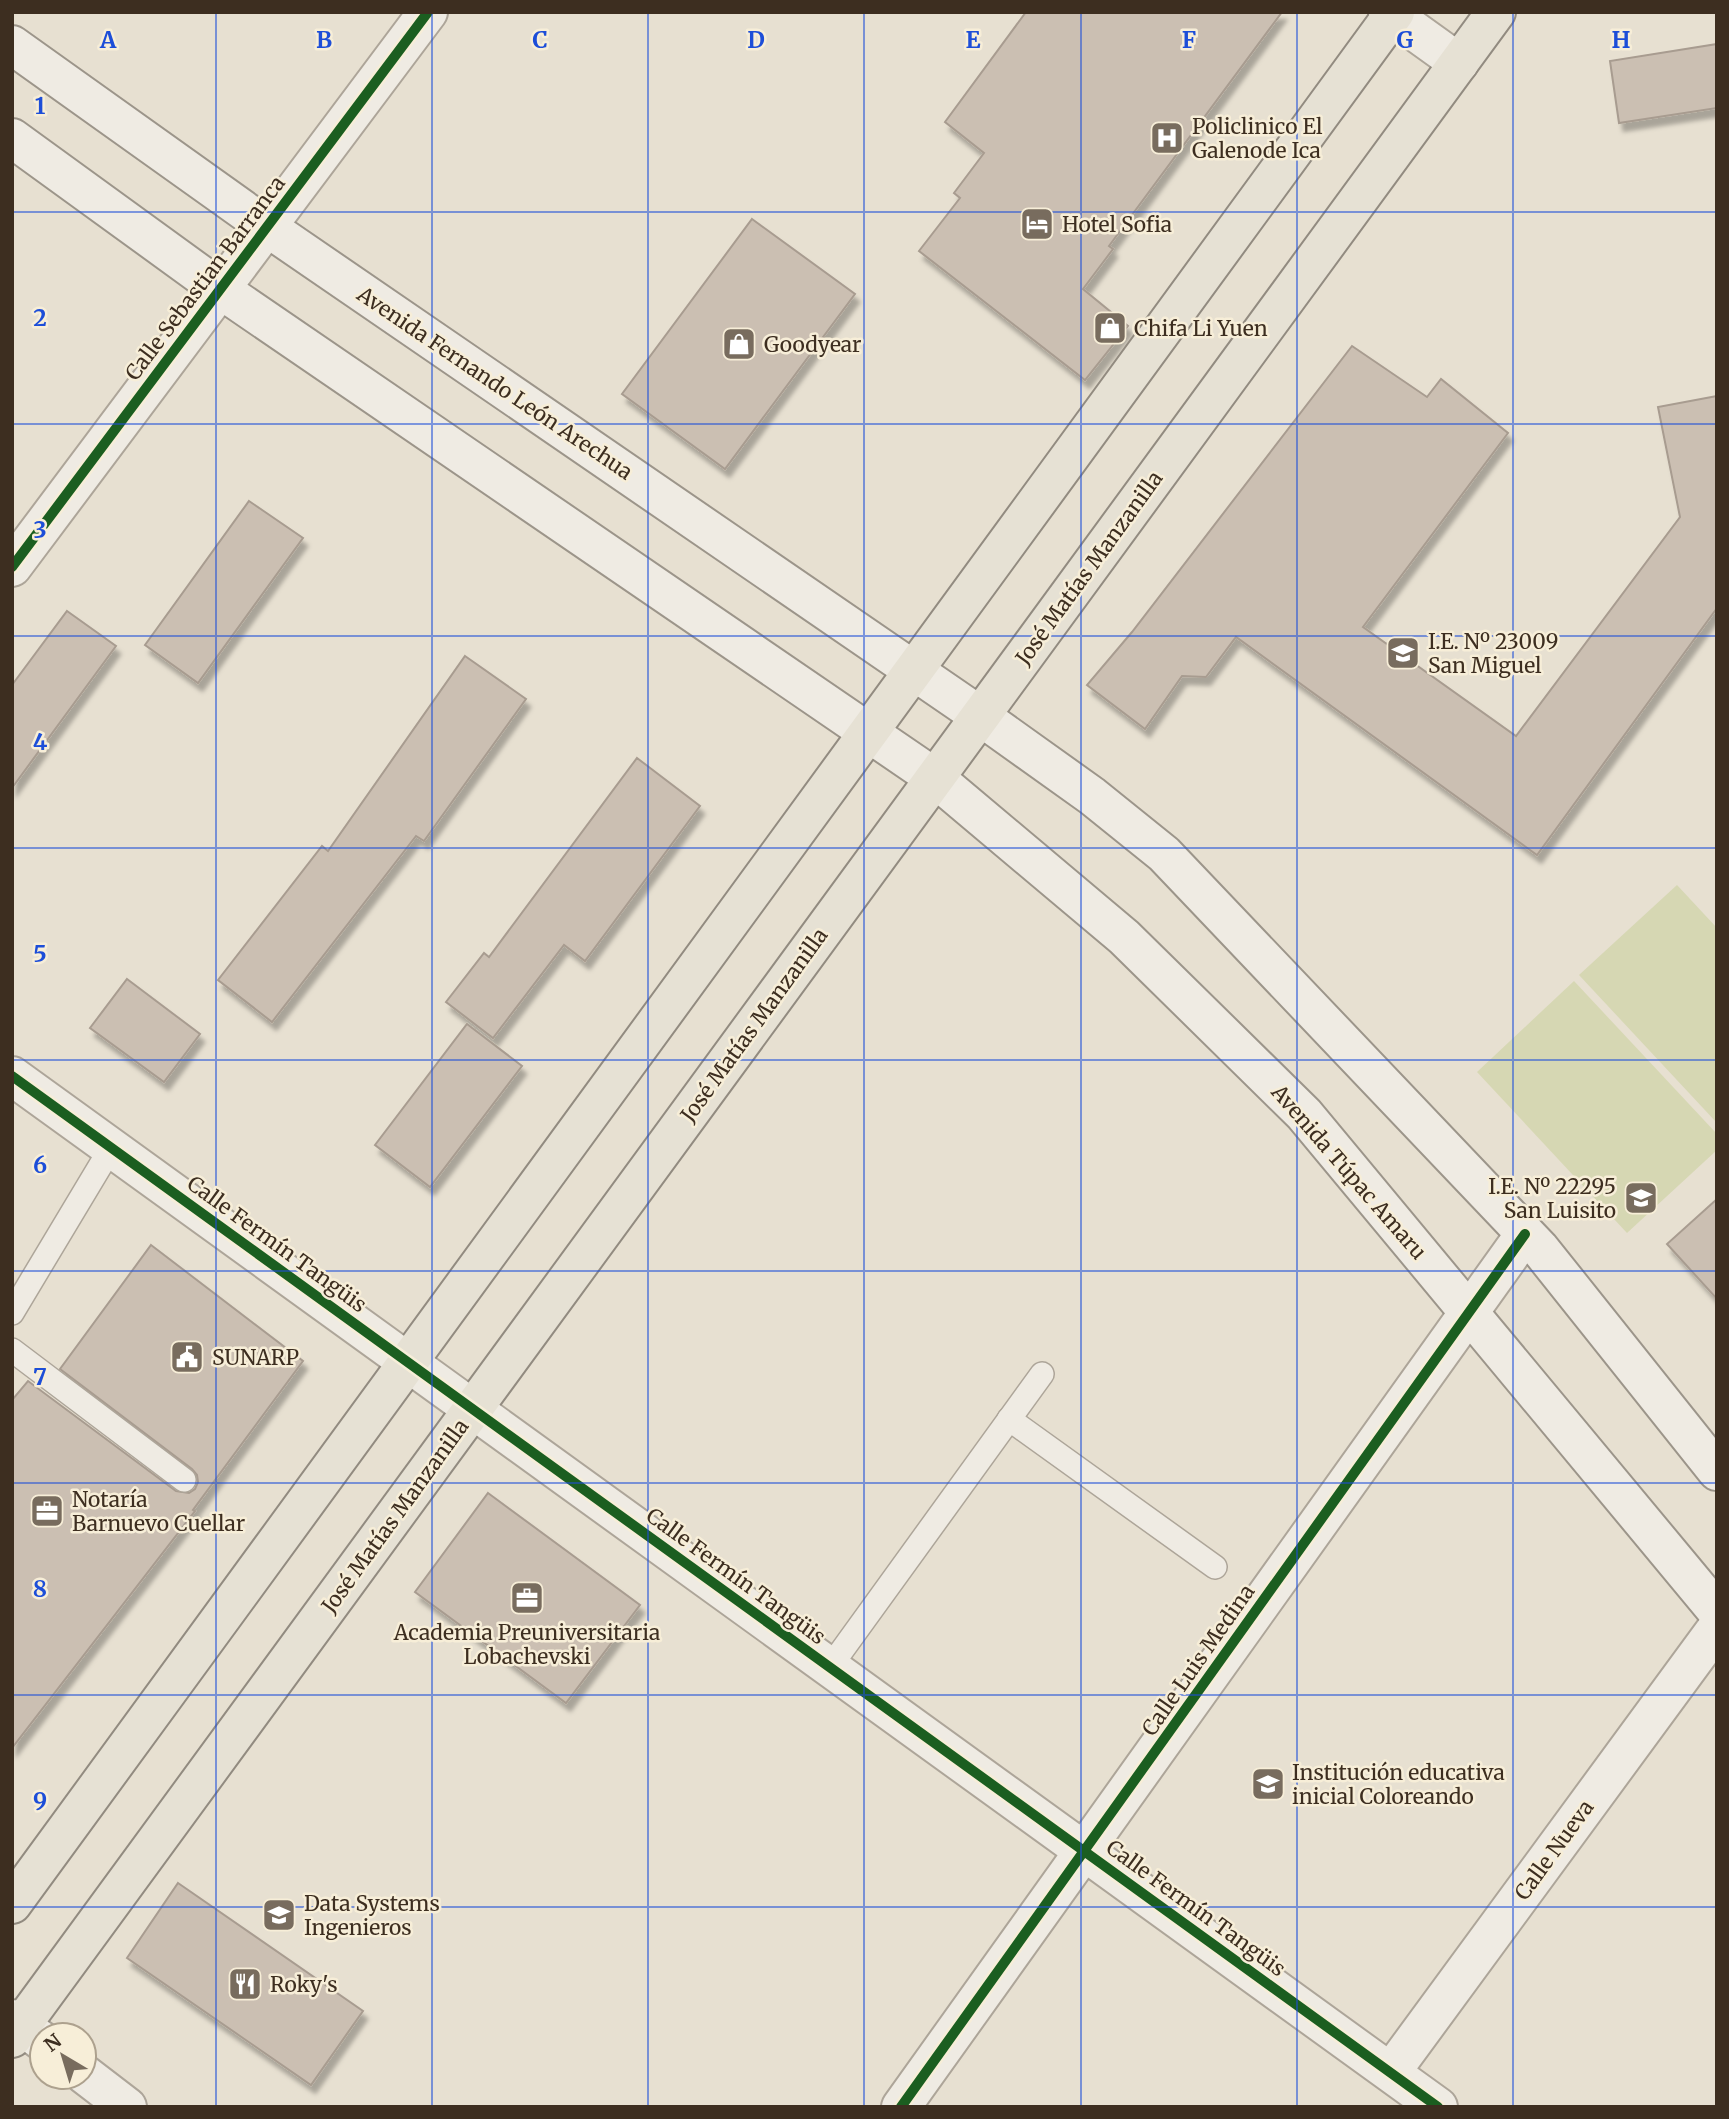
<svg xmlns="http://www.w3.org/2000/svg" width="1729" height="2119" font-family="Merriweather,serif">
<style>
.green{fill:#d6d7b3}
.building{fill:#cbbfb2;stroke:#a89c90;stroke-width:2;filter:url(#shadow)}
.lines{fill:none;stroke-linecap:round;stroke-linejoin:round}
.service-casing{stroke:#ada599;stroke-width:26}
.minor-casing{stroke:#ada599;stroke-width:42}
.secondary-casing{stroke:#9c958a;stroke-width:42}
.primary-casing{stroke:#928b80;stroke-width:42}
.service{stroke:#efebe3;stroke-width:23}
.minor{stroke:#efebe3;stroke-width:38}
.secondary{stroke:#efebe3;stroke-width:38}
.primary{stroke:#e6e1d4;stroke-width:38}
.cycleway-casing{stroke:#f7eed8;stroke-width:15}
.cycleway{stroke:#1b5e20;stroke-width:10}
.grid{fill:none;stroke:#1d4ed8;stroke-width:2;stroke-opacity:0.55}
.labels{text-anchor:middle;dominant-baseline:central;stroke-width:5;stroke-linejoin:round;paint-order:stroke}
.poi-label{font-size:21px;fill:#3d2e20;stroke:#f7eed8;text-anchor:start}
.street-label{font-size:21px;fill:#3d2e20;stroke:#f7eed8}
.grid-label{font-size:23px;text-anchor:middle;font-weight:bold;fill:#1d4ed8;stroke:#f7eed8;stroke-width:5;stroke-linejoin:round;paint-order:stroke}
</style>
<defs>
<filter id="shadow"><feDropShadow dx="4.5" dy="8" stdDeviation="2" flood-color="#0004"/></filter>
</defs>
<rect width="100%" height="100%" fill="#e7e0d1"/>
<g class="green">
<path d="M 1677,885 L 1717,928 L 1717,1123 L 1579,975 Z"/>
<path d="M 1574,981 L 1717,1134 L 1717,1150 L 1627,1233 L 1477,1072 Z"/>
</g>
<g class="building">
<path d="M 1026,12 L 1282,12 L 1109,246 L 1113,249 L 1083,289 L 1128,326 L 1085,380 L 919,251 L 960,198 L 954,193 L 984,153 L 945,122 Z"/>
<path d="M 1717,44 L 1717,108 L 1619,123 L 1610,61 Z"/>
<path d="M 752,219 L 855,294 L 725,469 L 622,394 Z"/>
<path d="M 1352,346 L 1427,397 L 1441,379 L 1508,433 L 1363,627 L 1516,736 L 1680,517 L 1658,407 L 1717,396 L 1717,608 L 1537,855 L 1236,637 L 1206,677 L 1182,676 L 1145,729 L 1087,685 L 1132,632 Z"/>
<path d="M 249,501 L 303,538 L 198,683 L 145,645 Z"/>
<path d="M 67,611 L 116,646 L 12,788 L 12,685 Z"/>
<path d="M 465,656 L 526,699 L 424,841 L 416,836 L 272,1022 L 218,980 L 322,846 L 328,851 Z"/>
<path d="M 637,758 L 700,806 L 585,961 L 564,945 L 493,1038 L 446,1002 L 484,953 L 489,957 Z"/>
<path d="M 127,979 L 200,1034 L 164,1082 L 90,1028 Z"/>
<path d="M 467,1024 L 522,1066 L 430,1187 L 375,1145 Z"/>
<path d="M 1717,1199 L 1717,1299 L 1667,1244 Z"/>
<path d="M 151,1245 L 303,1361 L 193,1510 L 195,1511 L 12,1748 L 12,1400 L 28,1381 L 176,1491 L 189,1493 L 195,1489 L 198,1482 L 197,1475 L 192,1469 L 60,1369 Z"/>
<path d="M 488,1493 L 640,1605 L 566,1703 L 415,1592 Z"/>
<path d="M 178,1883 L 363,2011 L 311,2085 L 127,1958 Z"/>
</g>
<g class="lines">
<defs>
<g id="service">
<path d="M 12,1313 L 111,1148"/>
<path d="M 12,1350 L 184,1480"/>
<path d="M 1009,1419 L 1215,1567"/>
<path d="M 830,1667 L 1042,1374"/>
</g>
<g id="minor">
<path d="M 1388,12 L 1459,63"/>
<path d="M 12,567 L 428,12"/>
<path d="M 12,1076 L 1438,2107"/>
<path d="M 12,2019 L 42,2041"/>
<path d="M 1391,2072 L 1717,1628"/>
<path d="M 84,2074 L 127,2107"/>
<path d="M 901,2107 L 1525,1234"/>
</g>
<g id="secondary">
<path d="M 12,45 L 267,227 L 980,716 L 1092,796 L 1164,854 L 1540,1249 L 1717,1471"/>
<path d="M 12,138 L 220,289 L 935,778 L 1124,937 L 1304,1114 L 1717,1611"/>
</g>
<g id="primary">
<path d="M 12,1904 L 1395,12"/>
<path d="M 12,2038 L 1496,12"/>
</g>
</defs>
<use href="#service" class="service-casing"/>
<use href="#minor" class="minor-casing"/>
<use href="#secondary" class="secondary-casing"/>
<use href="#primary" class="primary-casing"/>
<use href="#service" class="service"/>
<use href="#minor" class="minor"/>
<use href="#secondary" class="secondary"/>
<use href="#primary" class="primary"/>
<defs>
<g id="cycleway">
<path d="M 12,567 L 428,12"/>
<path d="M 12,1076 L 1438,2107"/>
<path d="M 901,2107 L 1525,1234"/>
</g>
</defs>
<use href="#cycleway" class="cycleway-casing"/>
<use href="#cycleway" class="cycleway"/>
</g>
<path class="grid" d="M 216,12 L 216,2107M 432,12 L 432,2107M 648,12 L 648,2107M 864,12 L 864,2107M 1081,12 L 1081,2107M 1297,12 L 1297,2107M 1513,12 L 1513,2107M 12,212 L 1717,212M 12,424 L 1717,424M 12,636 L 1717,636M 12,848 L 1717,848M 12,1060 L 1717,1060M 12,1271 L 1717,1271M 12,1483 L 1717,1483M 12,1695 L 1717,1695M 12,1907 L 1717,1907"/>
<defs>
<symbol id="hospital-square" viewBox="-11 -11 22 22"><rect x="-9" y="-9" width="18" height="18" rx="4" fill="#786c5e" stroke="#f7eed8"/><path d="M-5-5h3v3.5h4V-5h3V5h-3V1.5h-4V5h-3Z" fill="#fff"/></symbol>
<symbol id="hotel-square" viewBox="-11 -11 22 22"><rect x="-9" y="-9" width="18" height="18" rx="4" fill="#786c5e" stroke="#f7eed8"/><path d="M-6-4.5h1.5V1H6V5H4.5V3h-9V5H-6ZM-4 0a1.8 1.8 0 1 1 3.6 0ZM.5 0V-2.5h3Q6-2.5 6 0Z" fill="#fff"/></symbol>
<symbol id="shop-square" viewBox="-11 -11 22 22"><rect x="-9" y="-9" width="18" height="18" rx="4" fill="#786c5e" stroke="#f7eed8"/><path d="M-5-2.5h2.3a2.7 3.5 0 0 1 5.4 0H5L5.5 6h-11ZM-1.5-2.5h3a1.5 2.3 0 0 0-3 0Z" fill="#fff"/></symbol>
<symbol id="school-square" viewBox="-11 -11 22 22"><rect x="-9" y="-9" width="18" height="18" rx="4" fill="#786c5e" stroke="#f7eed8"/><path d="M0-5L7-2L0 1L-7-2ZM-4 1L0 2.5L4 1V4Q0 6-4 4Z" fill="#fff"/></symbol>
<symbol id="civic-square" viewBox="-11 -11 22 22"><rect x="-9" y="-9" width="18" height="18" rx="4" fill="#786c5e" stroke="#f7eed8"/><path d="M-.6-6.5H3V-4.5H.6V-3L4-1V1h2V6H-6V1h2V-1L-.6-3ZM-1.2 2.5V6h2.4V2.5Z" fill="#fff"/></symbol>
<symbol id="office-square" viewBox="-11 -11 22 22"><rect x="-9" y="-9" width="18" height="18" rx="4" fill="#786c5e" stroke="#f7eed8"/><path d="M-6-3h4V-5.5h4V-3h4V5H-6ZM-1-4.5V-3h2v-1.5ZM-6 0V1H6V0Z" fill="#fff"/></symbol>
<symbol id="restaurant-square" viewBox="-11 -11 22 22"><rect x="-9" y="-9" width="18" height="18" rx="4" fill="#786c5e" stroke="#f7eed8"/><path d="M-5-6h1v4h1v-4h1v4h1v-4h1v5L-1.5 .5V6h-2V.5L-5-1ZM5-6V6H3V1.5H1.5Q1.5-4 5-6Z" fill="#fff"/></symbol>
</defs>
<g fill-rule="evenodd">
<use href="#hospital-square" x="1148" y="119" width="38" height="38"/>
<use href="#hotel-square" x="1018" y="205" width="38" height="38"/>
<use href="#shop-square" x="1091" y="309" width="38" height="38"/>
<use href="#shop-square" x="720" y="325" width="38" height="38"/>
<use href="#school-square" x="1384" y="634" width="38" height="38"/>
<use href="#school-square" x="1622" y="1179" width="38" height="38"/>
<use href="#civic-square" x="168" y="1338" width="38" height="38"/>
<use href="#office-square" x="28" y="1492" width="38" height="38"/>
<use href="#office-square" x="508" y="1579" width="38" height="38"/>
<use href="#school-square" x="1249" y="1765" width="38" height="38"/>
<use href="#school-square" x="260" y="1896" width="38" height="38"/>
<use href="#restaurant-square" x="226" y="1965" width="38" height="38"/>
</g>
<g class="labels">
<g class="poi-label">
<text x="1192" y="126">Policlinico El<tspan x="1192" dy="24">Galenode Ica</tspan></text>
<text x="1062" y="224">Hotel Sofia</text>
<text x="1134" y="328">Chifa Li Yuen</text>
<text x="764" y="344">Goodyear</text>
<text x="1428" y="641">I.E. Nº 23009<tspan x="1428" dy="24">San Miguel</tspan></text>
<text x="1616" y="1186" text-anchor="end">I.E. Nº 22295<tspan x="1616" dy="24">San Luisito</tspan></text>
<text x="212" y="1357">SUNARP</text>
<text x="72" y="1499">Notaría<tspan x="72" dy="24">Barnuevo Cuellar</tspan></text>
<text x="527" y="1632" text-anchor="middle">Academia Preuniversitaria<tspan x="527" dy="24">Lobachevski</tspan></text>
<text x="1292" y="1772">Institución educativa<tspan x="1292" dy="24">inicial Coloreando</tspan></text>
<text x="304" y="1903">Data Systems<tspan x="304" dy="24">Ingenieros</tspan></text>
<text x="270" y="1984">Roky's</text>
</g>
<g class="street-label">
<text transform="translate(205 278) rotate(-53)">Calle Sebastian Barranca</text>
<text transform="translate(495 383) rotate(34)">Avenida Fernando León Arechua</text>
<text transform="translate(1089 568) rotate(-54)">José Matías Manzanilla</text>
<text transform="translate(754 1025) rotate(-54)">José Matías Manzanilla</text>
<text transform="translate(1349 1172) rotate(49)">Avenida Túpac Amaru</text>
<text transform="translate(277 1244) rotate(36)">Calle Fermín Tangüis</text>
<text transform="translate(395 1516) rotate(-54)">José Matías Manzanilla</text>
<text transform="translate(736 1576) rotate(36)">Calle Fermín Tangüis</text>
<text transform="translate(1198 1660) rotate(-55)">Calle Luis Medina</text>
<text transform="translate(1554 1850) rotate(-54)">Calle Nueva</text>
<text transform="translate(1196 1908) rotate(36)">Calle Fermín Tangüis</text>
</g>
</g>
<g class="grid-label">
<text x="108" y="48">A</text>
<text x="324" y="48">B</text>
<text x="540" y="48">C</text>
<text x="756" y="48">D</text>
<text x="973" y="48">E</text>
<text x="1189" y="48">F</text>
<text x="1405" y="48">G</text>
<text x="1621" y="48">H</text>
<text x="40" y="114">1</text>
<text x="40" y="326">2</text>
<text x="40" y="538">3</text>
<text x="40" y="750">4</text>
<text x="40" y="962">5</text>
<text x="40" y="1173">6</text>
<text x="40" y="1385">7</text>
<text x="40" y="1597">8</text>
<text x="40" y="1809">9</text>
</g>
<rect width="1729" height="2119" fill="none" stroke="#3d2e20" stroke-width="28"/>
<g transform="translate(63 2056) rotate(322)"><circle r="33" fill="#f7eed8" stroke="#ada18e" stroke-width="2"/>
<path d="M0-5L12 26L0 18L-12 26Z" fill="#786c5e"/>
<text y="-10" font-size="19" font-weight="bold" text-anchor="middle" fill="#3d2e20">N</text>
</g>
</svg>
